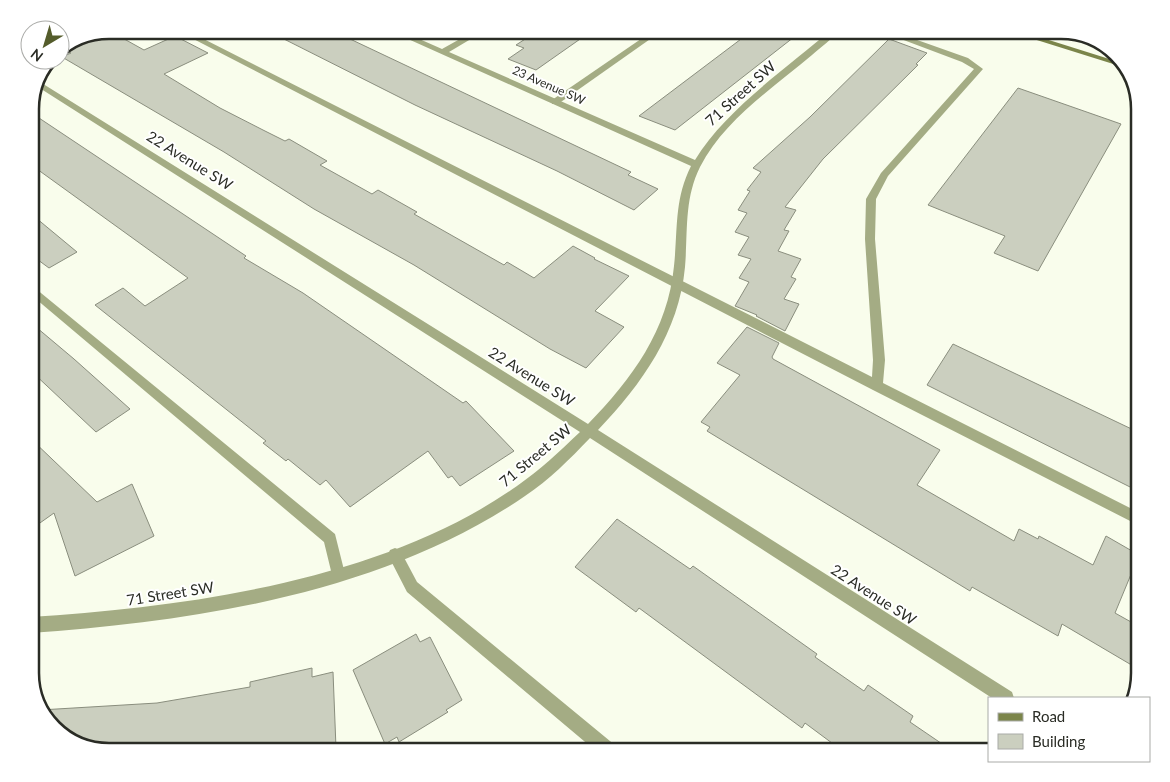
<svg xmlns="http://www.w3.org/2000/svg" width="1170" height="782" font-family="Lato,sans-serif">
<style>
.building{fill:#cbcfbf;stroke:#8a8e7e}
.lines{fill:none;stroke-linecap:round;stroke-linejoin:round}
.lane{fill:#a4ac84;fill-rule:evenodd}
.street{fill:#a4ac84;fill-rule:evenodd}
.secondary{fill:#7b854a;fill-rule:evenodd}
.labels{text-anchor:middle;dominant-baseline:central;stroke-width:4;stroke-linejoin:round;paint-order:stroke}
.far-street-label{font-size:12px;fill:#2a2c25;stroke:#fff}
.street-label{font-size:15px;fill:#2a2c25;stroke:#fff}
.rim{fill:none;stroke:#2a2c25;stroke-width:2.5}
</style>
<rect width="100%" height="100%" fill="#f9fdec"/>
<g class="building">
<path d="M 108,30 L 144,50 L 175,36 L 208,53 L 164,74 L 220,108 L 263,130 L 285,141 L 289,139 L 327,161 L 320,165 L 372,194 L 378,190 L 417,212 L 414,214 L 504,265 L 507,262 L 534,278 L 573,246 L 595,258 L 594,259 L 629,276 L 595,311 L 624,327 L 586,368 L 550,349 L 414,265 L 314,209 L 224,152 L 62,57 L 71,53 L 64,49 Z"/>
<path d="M 266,30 L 331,30 L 631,172 L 628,175 L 658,189 L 634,210 L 557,171 L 415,105 Z"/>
<path d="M 539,30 L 593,30 L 536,70 L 508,59 L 524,48 L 516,45 Z"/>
<path d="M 753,30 L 803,30 L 675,130 L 639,116 Z"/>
<path d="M 889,39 L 927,53 L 916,64 L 918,65 L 823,159 L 785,207 L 796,210 L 784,230 L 789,231 L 778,251 L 801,259 L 791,277 L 796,279 L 784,299 L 799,304 L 785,331 L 756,316 L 757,315 L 735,306 L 749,282 L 739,278 L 751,259 L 738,255 L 749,237 L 735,232 L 747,213 L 738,210 L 750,191 L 747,190 L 761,172 L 753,168 L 810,117 Z"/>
<path d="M 1018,88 L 1121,124 L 1038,271 L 994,253 L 1005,236 L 928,205 Z"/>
<path d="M 30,112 L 246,256 L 244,258 L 303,293 L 463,403 L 466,401 L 514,451 L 460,486 L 452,476 L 448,478 L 428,451 L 350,507 L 326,480 L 320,485 L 288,459 L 286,461 L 263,443 L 266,441 L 95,305 L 123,288 L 145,306 L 188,278 L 30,164 Z"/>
<path d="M 30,213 L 77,252 L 49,268 L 30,254 Z"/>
<path d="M 30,322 L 74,359 L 130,409 L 96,432 L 30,370 Z"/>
<path d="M 747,327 L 779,343 L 772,357 L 773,359 L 940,450 L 917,485 L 1014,541 L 1019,529 L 1038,539 L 1039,536 L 1093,565 L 1106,536 L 1139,555 L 1115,613 L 1140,627 L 1140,670 L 1062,624 L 1058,636 L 972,587 L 970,591 L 707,431 L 710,427 L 701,422 L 740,375 L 717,363 Z"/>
<path d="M 953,344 L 1140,433 L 1140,492 L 927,385 Z"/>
<path d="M 30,438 L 97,502 L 132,484 L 154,536 L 75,576 L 54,513 L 30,530 Z"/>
<path d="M 617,519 L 690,569 L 693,566 L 817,654 L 815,657 L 864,691 L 868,685 L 913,716 L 910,722 L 954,752 L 844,752 L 805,723 L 802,728 L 639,608 L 636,612 L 575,567 Z"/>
<path d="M 416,634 L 420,642 L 430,637 L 462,700 L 446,710 L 448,712 L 399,742 L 397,737 L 385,744 L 353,670 Z"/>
<path d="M 312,668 L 312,677 L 333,672 L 336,748 L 320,752 L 109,752 L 65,738 L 40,710 L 157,703 L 250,687 L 250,682 Z"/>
</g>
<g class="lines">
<g class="lane">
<path d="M 176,30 L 186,30 L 872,377 L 873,360 L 865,239 L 866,199 L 881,173 L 974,69 L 962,62 L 877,30 L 889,30 L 968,58 L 983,69 L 888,176 L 876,199 L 875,239 L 885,360 L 883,383 L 1140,513 L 1140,526 L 873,390 Z"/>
<path d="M 654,30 L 663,30 L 558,104 L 552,104 L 552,100 Z"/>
<path d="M 30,284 L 335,534 L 345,574 L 343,579 L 338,581 L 333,579 L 324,542 L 30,294 Z"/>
<path d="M 395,548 L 400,550 L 417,582 L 616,746 L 619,752 L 597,752 L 407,592 L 388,555 L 390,550 Z"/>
</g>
<path class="street" d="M 388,30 L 399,30 L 442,49 L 476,30 L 486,30 L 449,52 L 695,160 C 725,110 787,68 831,30 L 840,30 C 832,39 821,47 812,55 C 773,88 724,120 700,167 C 684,199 688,232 685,267 C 679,332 642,384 598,430 L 1012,692 L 1014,698 L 992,698 L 590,438 C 570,459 549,480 525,496 C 383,593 198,621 30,633 L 30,617 C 189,607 384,580 517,486 C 540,470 560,451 580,432 L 38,87 L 40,82 L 588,424 C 632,379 668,330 674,266 C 678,229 674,200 691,166 Z"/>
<path class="secondary" d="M 1005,30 L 1017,30 L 1122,63 L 1126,68 Z"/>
</g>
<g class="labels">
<g class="far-street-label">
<text transform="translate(549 85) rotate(24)">23 Avenue SW</text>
</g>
<g class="street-label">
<text transform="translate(740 93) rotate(-42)">71 Street SW</text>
<text transform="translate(190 160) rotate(32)">22 Avenue SW</text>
<text transform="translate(532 376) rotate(32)">22 Avenue SW</text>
<text transform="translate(535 455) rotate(-40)">71 Street SW</text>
<text transform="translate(170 593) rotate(-9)">71 Street SW</text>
<text transform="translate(874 594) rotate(33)">22 Avenue SW</text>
</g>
</g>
<path d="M0 0H1170V782H0ZM109 39H1061A70 70 0 0 1 1131 109V673A70 70 0 0 1 1061 743H109A70 70 0 0 1 39 673V109A70 70 0 0 1 109 39Z" fill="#fff" fill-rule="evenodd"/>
<path class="rim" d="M109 39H1061A70 70 0 0 1 1131 109V673A70 70 0 0 1 1061 743H109A70 70 0 0 1 39 673V109A70 70 0 0 1 109 39Z"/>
<rect x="988" y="697" width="162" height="65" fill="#ffffff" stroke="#aaaba8"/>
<rect x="998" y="713" width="25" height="8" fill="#7b854a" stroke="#aaaba8"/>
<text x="1032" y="722" font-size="15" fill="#2a2c25">Road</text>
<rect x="998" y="734" width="25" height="15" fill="#cbcfbf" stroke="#aaaba8"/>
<text x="1032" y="747" font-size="15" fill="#2a2c25">Building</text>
<g transform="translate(45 45) rotate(218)"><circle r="24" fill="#ffffff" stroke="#aaaba8"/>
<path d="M0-4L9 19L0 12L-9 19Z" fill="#545c2b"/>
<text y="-8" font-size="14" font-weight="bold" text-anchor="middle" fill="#2a2c25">N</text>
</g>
</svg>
